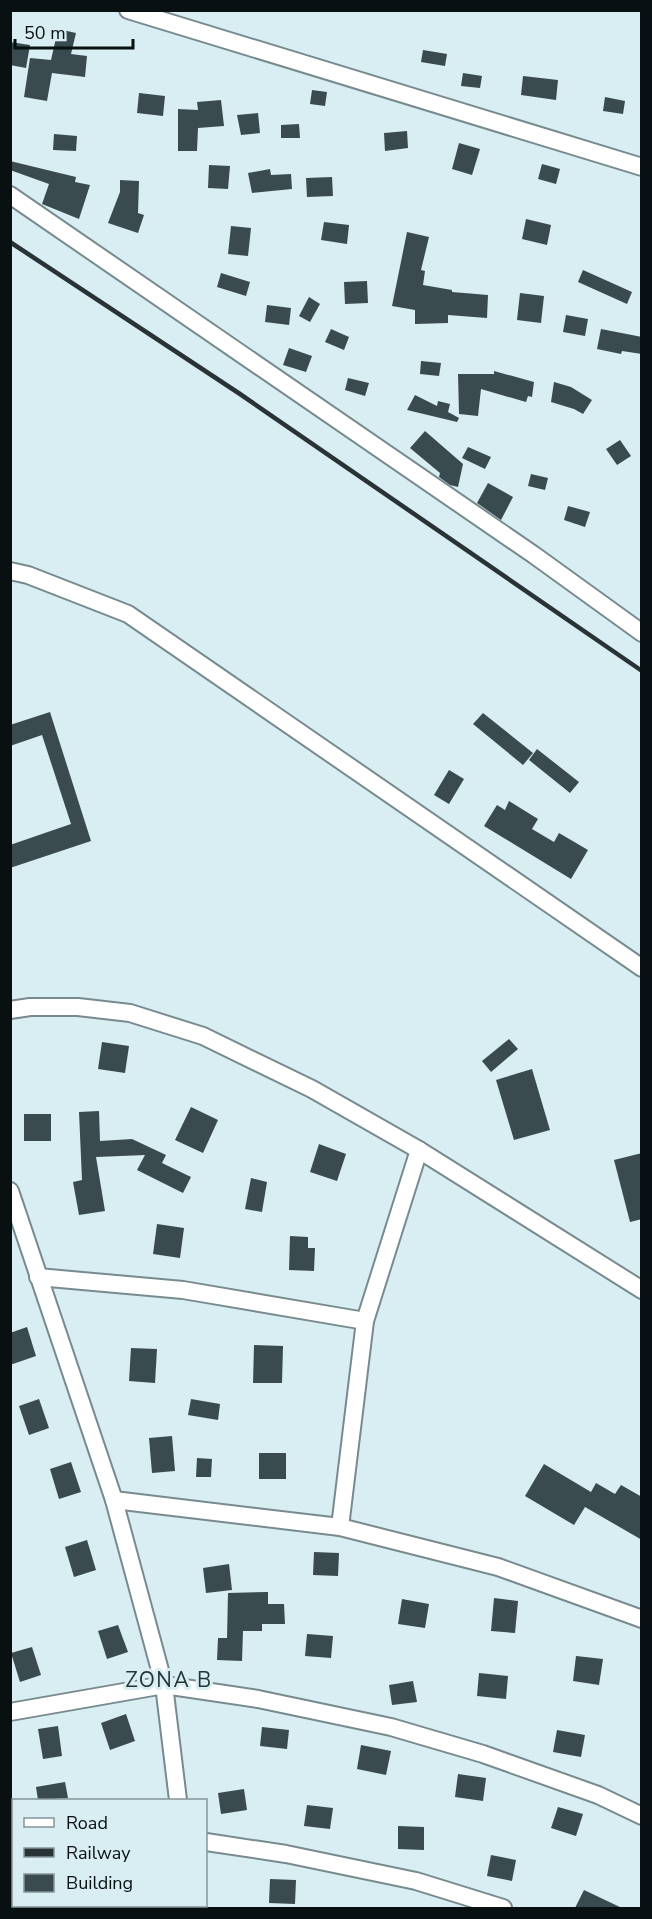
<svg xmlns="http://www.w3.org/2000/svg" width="652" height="1919" font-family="'Nunito Sans',sans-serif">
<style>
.building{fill:#394b4f}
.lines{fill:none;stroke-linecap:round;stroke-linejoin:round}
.minor-casing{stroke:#778b8f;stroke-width:20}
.minor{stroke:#fff;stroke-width:16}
.rail{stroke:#293234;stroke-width:4.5}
.labels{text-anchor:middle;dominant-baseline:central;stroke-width:6;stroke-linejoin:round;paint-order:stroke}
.neighbourhood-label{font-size:21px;letter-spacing:1.5px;fill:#223438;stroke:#d8eef3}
</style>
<rect width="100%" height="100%" fill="#d8eef3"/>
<g class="building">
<path d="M 58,29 L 76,33 L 71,54 L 87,56 L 85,77 L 52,73 L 47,101 L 24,97 L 30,58 L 51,60 Z"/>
<path d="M 10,42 L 30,45 L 26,68 L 10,65 Z"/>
<path d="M 423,50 L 447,54 L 445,66 L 421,62 Z"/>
<path d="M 463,73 L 482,76 L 480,88 L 461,86 Z"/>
<path d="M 523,76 L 558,80 L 556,100 L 521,95 Z"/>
<path d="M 312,90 L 327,92 L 325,106 L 310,104 Z"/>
<path d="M 139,93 L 165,96 L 163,116 L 137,113 Z"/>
<path d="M 605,97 L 625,101 L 623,114 L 603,111 Z"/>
<path d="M 221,100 L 224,126 L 198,128 L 197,151 L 178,151 L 178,109 L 198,110 L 197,102 Z"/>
<path d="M 258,113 L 260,133 L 241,135 L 237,115 Z"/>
<path d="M 299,124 L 300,138 L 281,138 L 281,125 Z"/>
<path d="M 407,131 L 408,148 L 385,151 L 384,133 Z"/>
<path d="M 54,134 L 77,136 L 76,151 L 53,150 Z"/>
<path d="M 459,143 L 480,149 L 472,175 L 452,169 Z"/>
<path d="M 10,161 L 76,177 L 75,182 L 90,185 L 79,219 L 42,204 L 49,184 L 10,170 Z"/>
<path d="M 542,164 L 560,169 L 556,184 L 538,179 Z"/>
<path d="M 209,165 L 230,166 L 228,189 L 208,188 Z"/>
<path d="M 270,169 L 271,175 L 291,174 L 292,189 L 252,193 L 248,173 Z"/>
<path d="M 332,177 L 333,196 L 307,197 L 306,178 Z"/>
<path d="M 120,180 L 139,181 L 138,213 L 144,215 L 138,233 L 108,223 L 120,192 Z"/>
<path d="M 526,219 L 551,225 L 547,245 L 522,239 Z"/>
<path d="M 324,222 L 349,225 L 347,244 L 321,240 Z"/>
<path d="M 231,226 L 251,228 L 248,256 L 228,254 Z"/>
<path d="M 407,232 L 429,237 L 421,270 L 425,271 L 423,285 L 452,290 L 452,292 L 488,295 L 487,318 L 448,315 L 448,323 L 415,324 L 415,310 L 392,306 Z"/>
<path d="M 583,270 L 632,292 L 627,304 L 578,282 Z"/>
<path d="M 221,273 L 250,282 L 246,296 L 217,287 Z"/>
<path d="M 367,281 L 368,303 L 345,304 L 344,282 Z"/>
<path d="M 520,293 L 544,296 L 541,323 L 517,320 Z"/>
<path d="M 309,297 L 320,304 L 310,322 L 299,316 Z"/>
<path d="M 267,305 L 291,308 L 289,325 L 265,322 Z"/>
<path d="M 566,315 L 588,319 L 585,336 L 563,332 Z"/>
<path d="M 331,329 L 349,337 L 344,350 L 325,342 Z"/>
<path d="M 601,329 L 642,337 L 642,354 L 622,351 L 621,354 L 597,349 Z"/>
<path d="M 289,348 L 312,356 L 306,372 L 283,365 Z"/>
<path d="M 421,361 L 441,363 L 439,376 L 420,374 Z"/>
<path d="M 494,371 L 534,382 L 532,397 L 528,396 L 526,402 L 481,389 L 478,416 L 459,414 L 458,374 L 494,374 Z"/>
<path d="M 348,378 L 369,383 L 365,396 L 345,390 Z"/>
<path d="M 554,382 L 571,387 L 592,400 L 583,414 L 574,409 L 551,402 Z"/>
<path d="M 415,395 L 437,406 L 438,401 L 450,404 L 448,412 L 459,418 L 457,422 L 407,410 Z"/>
<path d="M 425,431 L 463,464 L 458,487 L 450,485 L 439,477 L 440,473 L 410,448 Z"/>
<path d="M 620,440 L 631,456 L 617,465 L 606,449 Z"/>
<path d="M 468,447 L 491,457 L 485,469 L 462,458 Z"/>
<path d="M 531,474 L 548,478 L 545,490 L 528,486 Z"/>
<path d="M 488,483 L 513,497 L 501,520 L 477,503 Z"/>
<path d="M 568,506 L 590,512 L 585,527 L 564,520 Z"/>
<path d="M 50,712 L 91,841 L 10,868 L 10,845 L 71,824 L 42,735 L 10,746 L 10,725 Z"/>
<path d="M 483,713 L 533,753 L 523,765 L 473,724 Z"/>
<path d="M 537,749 L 579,782 L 570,793 L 529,760 Z"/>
<path d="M 449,770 L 464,779 L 449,804 L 434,795 Z"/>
<path d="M 509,801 L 538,819 L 532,829 L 554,842 L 559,833 L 588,850 L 571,879 L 484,826 L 497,805 L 505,810 Z"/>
<path d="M 509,1039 L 518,1049 L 491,1072 L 482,1061 Z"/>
<path d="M 102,1042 L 129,1046 L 125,1073 L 98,1069 Z"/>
<path d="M 532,1069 L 550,1130 L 514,1140 L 496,1080 Z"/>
<path d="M 191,1107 L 218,1120 L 203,1153 L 175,1140 Z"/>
<path d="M 99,1111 L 100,1141 L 132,1139 L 166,1155 L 162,1163 L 191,1177 L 183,1193 L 137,1170 L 145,1155 L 96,1157 L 105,1211 L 79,1215 L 73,1182 L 82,1180 L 79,1112 Z"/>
<rect x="24" y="1114" width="27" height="27"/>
<path d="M 319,1144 L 346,1154 L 337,1181 L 310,1172 Z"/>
<path d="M 642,1153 L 642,1219 L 630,1222 L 614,1160 Z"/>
<path d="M 251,1178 L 267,1182 L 262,1212 L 245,1209 Z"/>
<path d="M 157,1224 L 184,1228 L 180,1258 L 153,1254 Z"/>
<path d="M 290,1236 L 308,1237 L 308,1248 L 315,1248 L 314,1271 L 289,1270 Z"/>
<path d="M 27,1327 L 36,1356 L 10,1365 L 10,1333 Z"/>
<path d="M 254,1345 L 283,1346 L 282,1383 L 253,1383 Z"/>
<path d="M 131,1348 L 157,1349 L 155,1383 L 129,1381 Z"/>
<path d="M 39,1399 L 49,1428 L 29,1435 L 19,1406 Z"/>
<path d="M 191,1399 L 220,1404 L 218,1420 L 188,1415 Z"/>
<path d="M 172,1436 L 175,1471 L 152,1473 L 149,1438 Z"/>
<rect x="259" y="1453" width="27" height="26"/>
<path d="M 197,1458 L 212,1459 L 211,1477 L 196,1477 Z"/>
<path d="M 71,1462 L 81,1492 L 59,1499 L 50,1469 Z"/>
<path d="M 544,1464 L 591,1492 L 596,1483 L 615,1494 L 621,1485 L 642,1497 L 642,1540 L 585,1507 L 574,1525 L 525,1496 Z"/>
<path d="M 87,1540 L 96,1570 L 74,1577 L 65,1547 Z"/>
<path d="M 314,1552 L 339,1553 L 338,1576 L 313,1575 Z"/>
<path d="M 229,1564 L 232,1590 L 206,1593 L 203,1568 Z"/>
<path d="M 268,1592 L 268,1604 L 284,1604 L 285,1624 L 262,1624 L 262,1631 L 243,1631 L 242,1661 L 217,1660 L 218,1638 L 227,1638 L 228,1593 Z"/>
<path d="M 494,1598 L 518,1601 L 515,1633 L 491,1631 Z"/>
<path d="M 402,1599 L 429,1604 L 425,1628 L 398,1624 Z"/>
<path d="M 118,1625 L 128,1652 L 107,1659 L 98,1631 Z"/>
<path d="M 307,1634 L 333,1636 L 331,1658 L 305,1656 Z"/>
<path d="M 32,1647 L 41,1675 L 20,1682 L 11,1653 Z"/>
<path d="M 576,1656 L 603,1659 L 599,1685 L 573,1681 Z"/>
<path d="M 479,1673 L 508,1676 L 506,1699 L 477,1696 Z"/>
<path d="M 413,1681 L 417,1702 L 392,1705 L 389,1685 Z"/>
<path d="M 126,1714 L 135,1741 L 110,1750 L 101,1723 Z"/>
<path d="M 58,1726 L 62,1756 L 43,1759 L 38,1729 Z"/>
<path d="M 262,1727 L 289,1730 L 287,1749 L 260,1746 Z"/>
<path d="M 557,1730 L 585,1735 L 581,1757 L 553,1752 Z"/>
<path d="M 361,1745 L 391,1751 L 386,1775 L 357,1769 Z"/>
<path d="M 458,1774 L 486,1778 L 483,1801 L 455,1797 Z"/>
<path d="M 65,1782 L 68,1798 L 38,1800 L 36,1787 Z"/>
<path d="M 244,1789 L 247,1810 L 221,1814 L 218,1793 Z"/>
<path d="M 307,1805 L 333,1808 L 330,1829 L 304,1826 Z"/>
<path d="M 558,1807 L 583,1814 L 576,1836 L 551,1828 Z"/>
<path d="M 398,1826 L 424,1827 L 424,1850 L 398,1849 Z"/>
<path d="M 491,1855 L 516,1860 L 512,1881 L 487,1876 Z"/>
<path d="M 270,1879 L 296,1880 L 295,1904 L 269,1903 Z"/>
<path d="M 584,1890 L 622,1908 L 575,1908 Z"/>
</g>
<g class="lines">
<defs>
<g id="minor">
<path d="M 128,10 L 642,167"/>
<path d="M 10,195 L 534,555 L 642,633"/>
<path d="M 10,571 L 28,575 L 128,614 L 642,968"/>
<path d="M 10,1010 L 30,1007 L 78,1007 L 130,1013 L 203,1036 L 312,1089 L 419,1150 L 642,1290"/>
<path d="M 10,1191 L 114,1500 L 164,1685 L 178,1800"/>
<path d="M 38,1277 L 183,1290 L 365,1321"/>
<path d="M 114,1500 L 340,1527 L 498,1567 L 642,1619"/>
<path d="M 340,1527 L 365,1321 L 419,1150"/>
<path d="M 10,1712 L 164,1685 L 258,1699 L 391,1727 L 483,1754 L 598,1795 L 642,1816"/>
<path d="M 10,1827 L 14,1843"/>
<path d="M 206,1842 L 286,1854 L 416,1881 L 503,1908"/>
<path d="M 17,1906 L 17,1908"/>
<path d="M 186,1906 L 186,1908"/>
</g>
</defs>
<use href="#minor" class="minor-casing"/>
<use href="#minor" class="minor"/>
<path class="rail" d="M 10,242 L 240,394 L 642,671"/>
</g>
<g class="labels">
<g class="neighbourhood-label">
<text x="169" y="1680">ZONA B</text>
</g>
</g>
<rect width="652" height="1919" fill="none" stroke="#091011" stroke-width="24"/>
<rect x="12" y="1799" width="195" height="108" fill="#d8eef3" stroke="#859599" stroke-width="1.5"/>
<rect x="24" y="1818" width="30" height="9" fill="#ffffff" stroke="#859599" stroke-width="1.5"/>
<text x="66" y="1829" font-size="18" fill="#091011">Road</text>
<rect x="24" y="1848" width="30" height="9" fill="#293234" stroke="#859599" stroke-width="1.5"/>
<text x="66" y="1859" font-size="18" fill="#091011">Railway</text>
<rect x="24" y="1874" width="30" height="18" fill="#394b4f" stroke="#859599" stroke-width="1.5"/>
<text x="66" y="1889" font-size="18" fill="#091011">Building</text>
<path d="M15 39v9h118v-9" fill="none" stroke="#091011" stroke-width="3"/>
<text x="24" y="39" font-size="18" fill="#091011" stroke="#d8eef3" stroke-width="4.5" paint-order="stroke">50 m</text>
</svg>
